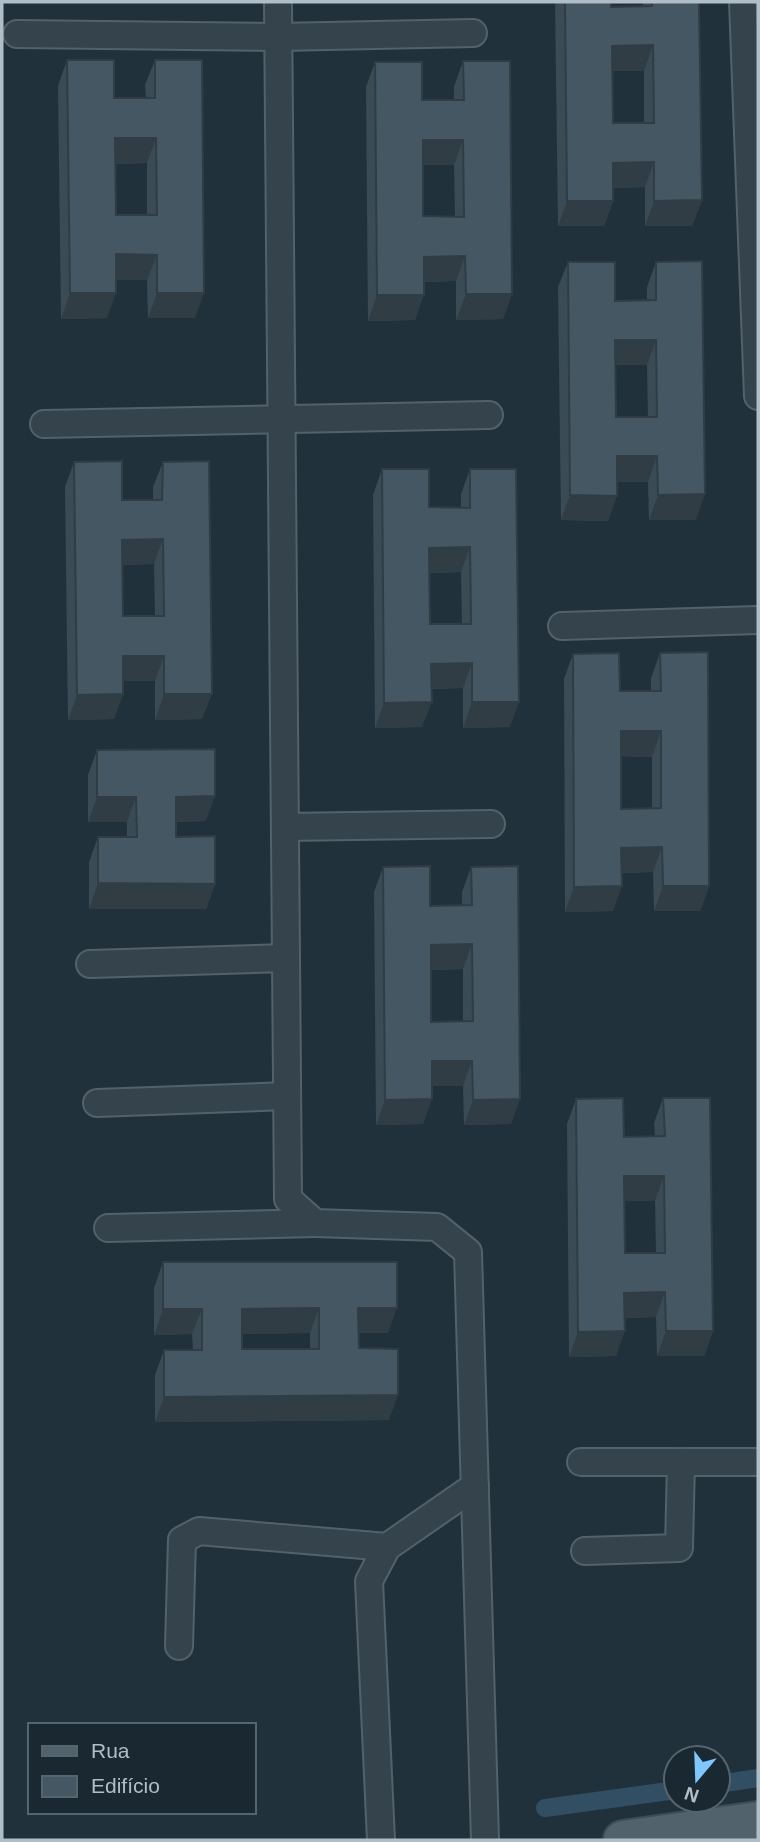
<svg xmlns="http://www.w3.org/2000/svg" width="760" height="1842" font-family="Arial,sans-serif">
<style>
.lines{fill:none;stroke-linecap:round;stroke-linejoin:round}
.stream{stroke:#324e63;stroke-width:18}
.lane-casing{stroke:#53616a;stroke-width:30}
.primary-casing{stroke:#3e4c55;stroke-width:42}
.lane{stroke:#35434c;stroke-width:26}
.primary{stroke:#52626d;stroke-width:38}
.wall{fill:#3a4b55;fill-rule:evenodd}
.shaded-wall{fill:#303d45}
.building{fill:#445763;stroke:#303d45;stroke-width:2;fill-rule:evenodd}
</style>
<rect width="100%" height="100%" fill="#21313c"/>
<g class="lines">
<g class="stream">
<path d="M 718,1784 L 758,1778"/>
<path d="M 545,1808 L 676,1790"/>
</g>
<defs>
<g id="lane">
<path d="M 278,2 L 288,1199 L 315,1223 L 437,1227 L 468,1252 L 485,1840"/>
<path d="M 743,2 L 758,396"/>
<path d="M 17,34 L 278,37 L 473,33"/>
<path d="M 44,424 L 489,415"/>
<path d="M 562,626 L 758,620"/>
<path d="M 285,827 L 491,824"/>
<path d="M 90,964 L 286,958"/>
<path d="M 97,1103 L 287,1096"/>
<path d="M 108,1228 L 315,1223"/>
<path d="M 581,1462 L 758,1462"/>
<path d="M 585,1551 L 679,1548 L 681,1462"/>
<path d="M 179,1646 L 182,1540 L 199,1531 L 387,1547"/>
<path d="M 381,1840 L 369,1581 L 387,1547 L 475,1486"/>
</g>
<path id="primary" d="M 623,1840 L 758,1821"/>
</defs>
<use href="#lane" class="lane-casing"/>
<use href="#primary" class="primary-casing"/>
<use href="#lane" class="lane"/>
<use href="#primary" class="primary"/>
</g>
<g class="wall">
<path d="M 555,2 L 611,2 L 611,7 L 643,6 L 643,2 L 699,2 L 702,200 L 692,226 L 645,226 L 645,187 L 613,188 L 613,201 L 604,226 L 558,226 ZM 612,71 L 644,71 L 644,123 L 613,123 Z"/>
<path d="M 67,60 L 114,98 L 146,98 L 145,85 L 155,60 L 195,318 L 148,318 L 147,280 L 116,280 L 107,318 L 61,319 L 58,86 ZM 147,163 L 147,215 L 116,215 L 115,164 Z"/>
<path d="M 463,61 L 512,294 L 503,319 L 456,320 L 456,281 L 424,282 L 415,320 L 368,321 L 366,87 L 375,62 L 422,100 L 454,100 L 454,87 ZM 423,165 L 454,165 L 455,217 L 423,216 Z"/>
<path d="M 568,262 L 615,301 L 647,300 L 647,287 L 656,262 L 696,520 L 649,520 L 648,482 L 617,482 L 608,521 L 561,520 L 558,287 ZM 615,365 L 647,365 L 648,417 L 616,417 Z"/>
<path d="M 74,462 L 122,500 L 153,500 L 153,487 L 163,462 L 202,719 L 155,720 L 155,681 L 123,681 L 123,694 L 114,719 L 68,720 L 65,487 ZM 154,564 L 155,616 L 123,616 L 122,565 Z"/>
<path d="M 382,469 L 429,507 L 461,508 L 461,494 L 470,469 L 510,727 L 463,728 L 463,688 L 431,689 L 422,727 L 375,728 L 373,495 ZM 461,572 L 462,624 L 430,624 L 430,573 Z"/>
<path d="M 660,653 L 709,886 L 700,911 L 654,911 L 653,872 L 622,873 L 613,911 L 565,912 L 564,679 L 573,654 L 620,691 L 651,691 L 651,678 ZM 621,756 L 652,757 L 652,808 L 621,809 Z"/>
<path d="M 97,750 L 206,821 L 176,822 L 176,837 L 215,884 L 206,909 L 89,909 L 89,862 L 98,837 L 127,837 L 127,822 L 88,822 L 88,775 Z"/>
<path d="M 383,867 L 430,906 L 462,905 L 462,892 L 471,867 L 511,1124 L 464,1125 L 463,1086 L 432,1086 L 423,1124 L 376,1125 L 374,892 ZM 463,969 L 463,1021 L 431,1022 L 431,970 Z"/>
<path d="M 663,1098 L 713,1331 L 704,1356 L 657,1356 L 656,1317 L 625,1318 L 616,1356 L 569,1357 L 567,1124 L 576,1099 L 624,1137 L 655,1136 L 654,1123 ZM 624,1201 L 655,1201 L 656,1253 L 625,1253 Z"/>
<path d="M 163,1262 L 397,1262 L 388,1333 L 359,1333 L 359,1348 L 389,1420 L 155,1422 L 155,1375 L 164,1350 L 193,1350 L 192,1334 L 154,1335 L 154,1288 ZM 310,1333 L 310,1349 L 242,1349 L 242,1334 Z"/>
</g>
<g class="shaded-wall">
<path d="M 653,45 L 644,71 L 603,71 L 612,46 Z"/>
<path d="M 115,138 L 156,138 L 147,163 L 106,164 Z"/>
<path d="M 423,140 L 463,140 L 454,165 L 413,165 Z"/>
<path d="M 654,162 L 645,187 L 603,188 L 613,163 Z"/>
<path d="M 702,200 L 692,226 L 645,226 L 654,201 Z"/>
<path d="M 567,201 L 613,201 L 604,226 L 558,226 Z"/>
<path d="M 116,254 L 157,255 L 147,280 L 107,280 Z"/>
<path d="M 465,256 L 456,281 L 415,282 L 424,257 Z"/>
<path d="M 70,293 L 116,293 L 107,318 L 61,319 Z"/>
<path d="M 157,293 L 204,293 L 195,318 L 148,318 Z"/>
<path d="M 466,294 L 512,294 L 503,319 L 456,320 Z"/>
<path d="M 377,295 L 424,295 L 415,320 L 368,321 Z"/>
<path d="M 615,340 L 656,340 L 647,365 L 606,365 Z"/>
<path d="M 617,456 L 657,456 L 648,482 L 608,482 Z"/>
<path d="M 705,494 L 696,520 L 649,520 L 658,495 Z"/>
<path d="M 570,495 L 617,496 L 608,521 L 561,520 Z"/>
<path d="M 163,539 L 154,564 L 113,565 L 122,540 Z"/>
<path d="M 470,547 L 461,572 L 420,573 L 429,548 Z"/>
<path d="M 123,656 L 164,656 L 155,681 L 114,681 Z"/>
<path d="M 472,663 L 463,688 L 422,689 L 431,664 Z"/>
<path d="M 123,694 L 114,719 L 68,720 L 77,695 Z"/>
<path d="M 164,694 L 212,694 L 202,719 L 155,720 Z"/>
<path d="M 432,702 L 422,727 L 375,728 L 384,703 Z"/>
<path d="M 472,702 L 519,702 L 510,727 L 463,728 Z"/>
<path d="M 621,731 L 661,731 L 652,757 L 611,756 Z"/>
<path d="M 215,796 L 206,821 L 167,822 L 176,797 Z"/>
<path d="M 97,797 L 136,797 L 127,822 L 88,822 Z"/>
<path d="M 662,847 L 653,872 L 612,873 L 621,848 Z"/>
<path d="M 98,883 L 215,884 L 206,909 L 89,909 Z"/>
<path d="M 622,886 L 613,911 L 565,912 L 574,887 Z"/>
<path d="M 663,886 L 709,886 L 700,911 L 654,911 Z"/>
<path d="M 472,944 L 463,969 L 421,970 L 431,945 Z"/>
<path d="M 432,1061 L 472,1061 L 463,1086 L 423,1086 Z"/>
<path d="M 432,1099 L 423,1124 L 376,1125 L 385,1100 Z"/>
<path d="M 520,1099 L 511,1124 L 464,1125 L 473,1100 Z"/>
<path d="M 624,1176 L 664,1176 L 655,1201 L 615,1201 Z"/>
<path d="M 665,1292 L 656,1317 L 615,1318 L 624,1293 Z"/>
<path d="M 319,1308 L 310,1333 L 232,1334 L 242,1309 Z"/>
<path d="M 358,1308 L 397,1308 L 388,1333 L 349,1333 Z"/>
<path d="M 163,1309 L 202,1309 L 192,1334 L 154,1335 Z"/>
<path d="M 625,1331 L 616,1356 L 569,1357 L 578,1332 Z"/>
<path d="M 666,1331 L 713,1331 L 704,1356 L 657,1356 Z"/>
<path d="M 398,1395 L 389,1420 L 155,1422 L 164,1397 Z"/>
</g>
<g class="building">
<path d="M 565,2 L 611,2 L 611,7 L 652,6 L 652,2 L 699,2 L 702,200 L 654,201 L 654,162 L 613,163 L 613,201 L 567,201 ZM 653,45 L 654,123 L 613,123 L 612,46 Z"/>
<path d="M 67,60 L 114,60 L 114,98 L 155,98 L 155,60 L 202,60 L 204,293 L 157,293 L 157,255 L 116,254 L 116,293 L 70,293 ZM 115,138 L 156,138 L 157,215 L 116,215 Z"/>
<path d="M 463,61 L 510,61 L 512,294 L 466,294 L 465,256 L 424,257 L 424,295 L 377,295 L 375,62 L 422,62 L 422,100 L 464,100 ZM 423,140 L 463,140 L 464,217 L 423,216 Z"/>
<path d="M 702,261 L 705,494 L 658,495 L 657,456 L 617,456 L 617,496 L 570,495 L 568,262 L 615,262 L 615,301 L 656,300 L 656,262 ZM 615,340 L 656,340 L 657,417 L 616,417 Z"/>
<path d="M 122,461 L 122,500 L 162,500 L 163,462 L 209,461 L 212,694 L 164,694 L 164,656 L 123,656 L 123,694 L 77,695 L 74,462 ZM 163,539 L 164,616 L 123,616 L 122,540 Z"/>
<path d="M 382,469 L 429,469 L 429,507 L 470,508 L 470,469 L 516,469 L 519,702 L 472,702 L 472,663 L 431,664 L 432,702 L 384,703 ZM 470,547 L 471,624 L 430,624 L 429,548 Z"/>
<path d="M 708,652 L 709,886 L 663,886 L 662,847 L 621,848 L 622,886 L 574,887 L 573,654 L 619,653 L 620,691 L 661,691 L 660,653 ZM 621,731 L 661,731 L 661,808 L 621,809 Z"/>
<path d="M 215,749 L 215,796 L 176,797 L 176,837 L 215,836 L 215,884 L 98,883 L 98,837 L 137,837 L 136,797 L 97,797 L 97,750 Z"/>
<path d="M 430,866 L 430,906 L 472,905 L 471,867 L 518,866 L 520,1099 L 473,1100 L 472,1061 L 432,1061 L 432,1099 L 385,1100 L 383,867 ZM 472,944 L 473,1021 L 431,1022 L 431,945 Z"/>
<path d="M 623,1098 L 624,1137 L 665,1136 L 663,1098 L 710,1098 L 713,1331 L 666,1331 L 665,1292 L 624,1293 L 625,1331 L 578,1332 L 576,1099 ZM 624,1176 L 664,1176 L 665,1253 L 625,1253 Z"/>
<path d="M 163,1262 L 397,1262 L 397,1308 L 358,1308 L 359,1348 L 398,1349 L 398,1395 L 164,1397 L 164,1350 L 202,1350 L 202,1309 L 163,1309 ZM 319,1308 L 319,1349 L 242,1349 L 242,1309 Z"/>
</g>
<rect width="760" height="1842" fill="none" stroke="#b0bec8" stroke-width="7"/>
<rect x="28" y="1723" width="228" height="91" fill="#1a2831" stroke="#56646d" stroke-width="2"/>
<rect x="42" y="1746" width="35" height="10" fill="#52626d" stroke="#56646d" stroke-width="2"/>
<text x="91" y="1758" font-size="21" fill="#b0bec8">Rua</text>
<rect x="42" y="1776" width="35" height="21" fill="#445763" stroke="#56646d" stroke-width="2"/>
<text x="91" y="1793" font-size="21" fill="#b0bec8">Edifício</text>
<g transform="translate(697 1779) rotate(199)"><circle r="33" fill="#1a2831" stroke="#56646d" stroke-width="2"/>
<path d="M0-5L12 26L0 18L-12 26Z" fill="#7ec7ff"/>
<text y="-10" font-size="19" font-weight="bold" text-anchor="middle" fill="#b0bec8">N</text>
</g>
</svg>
